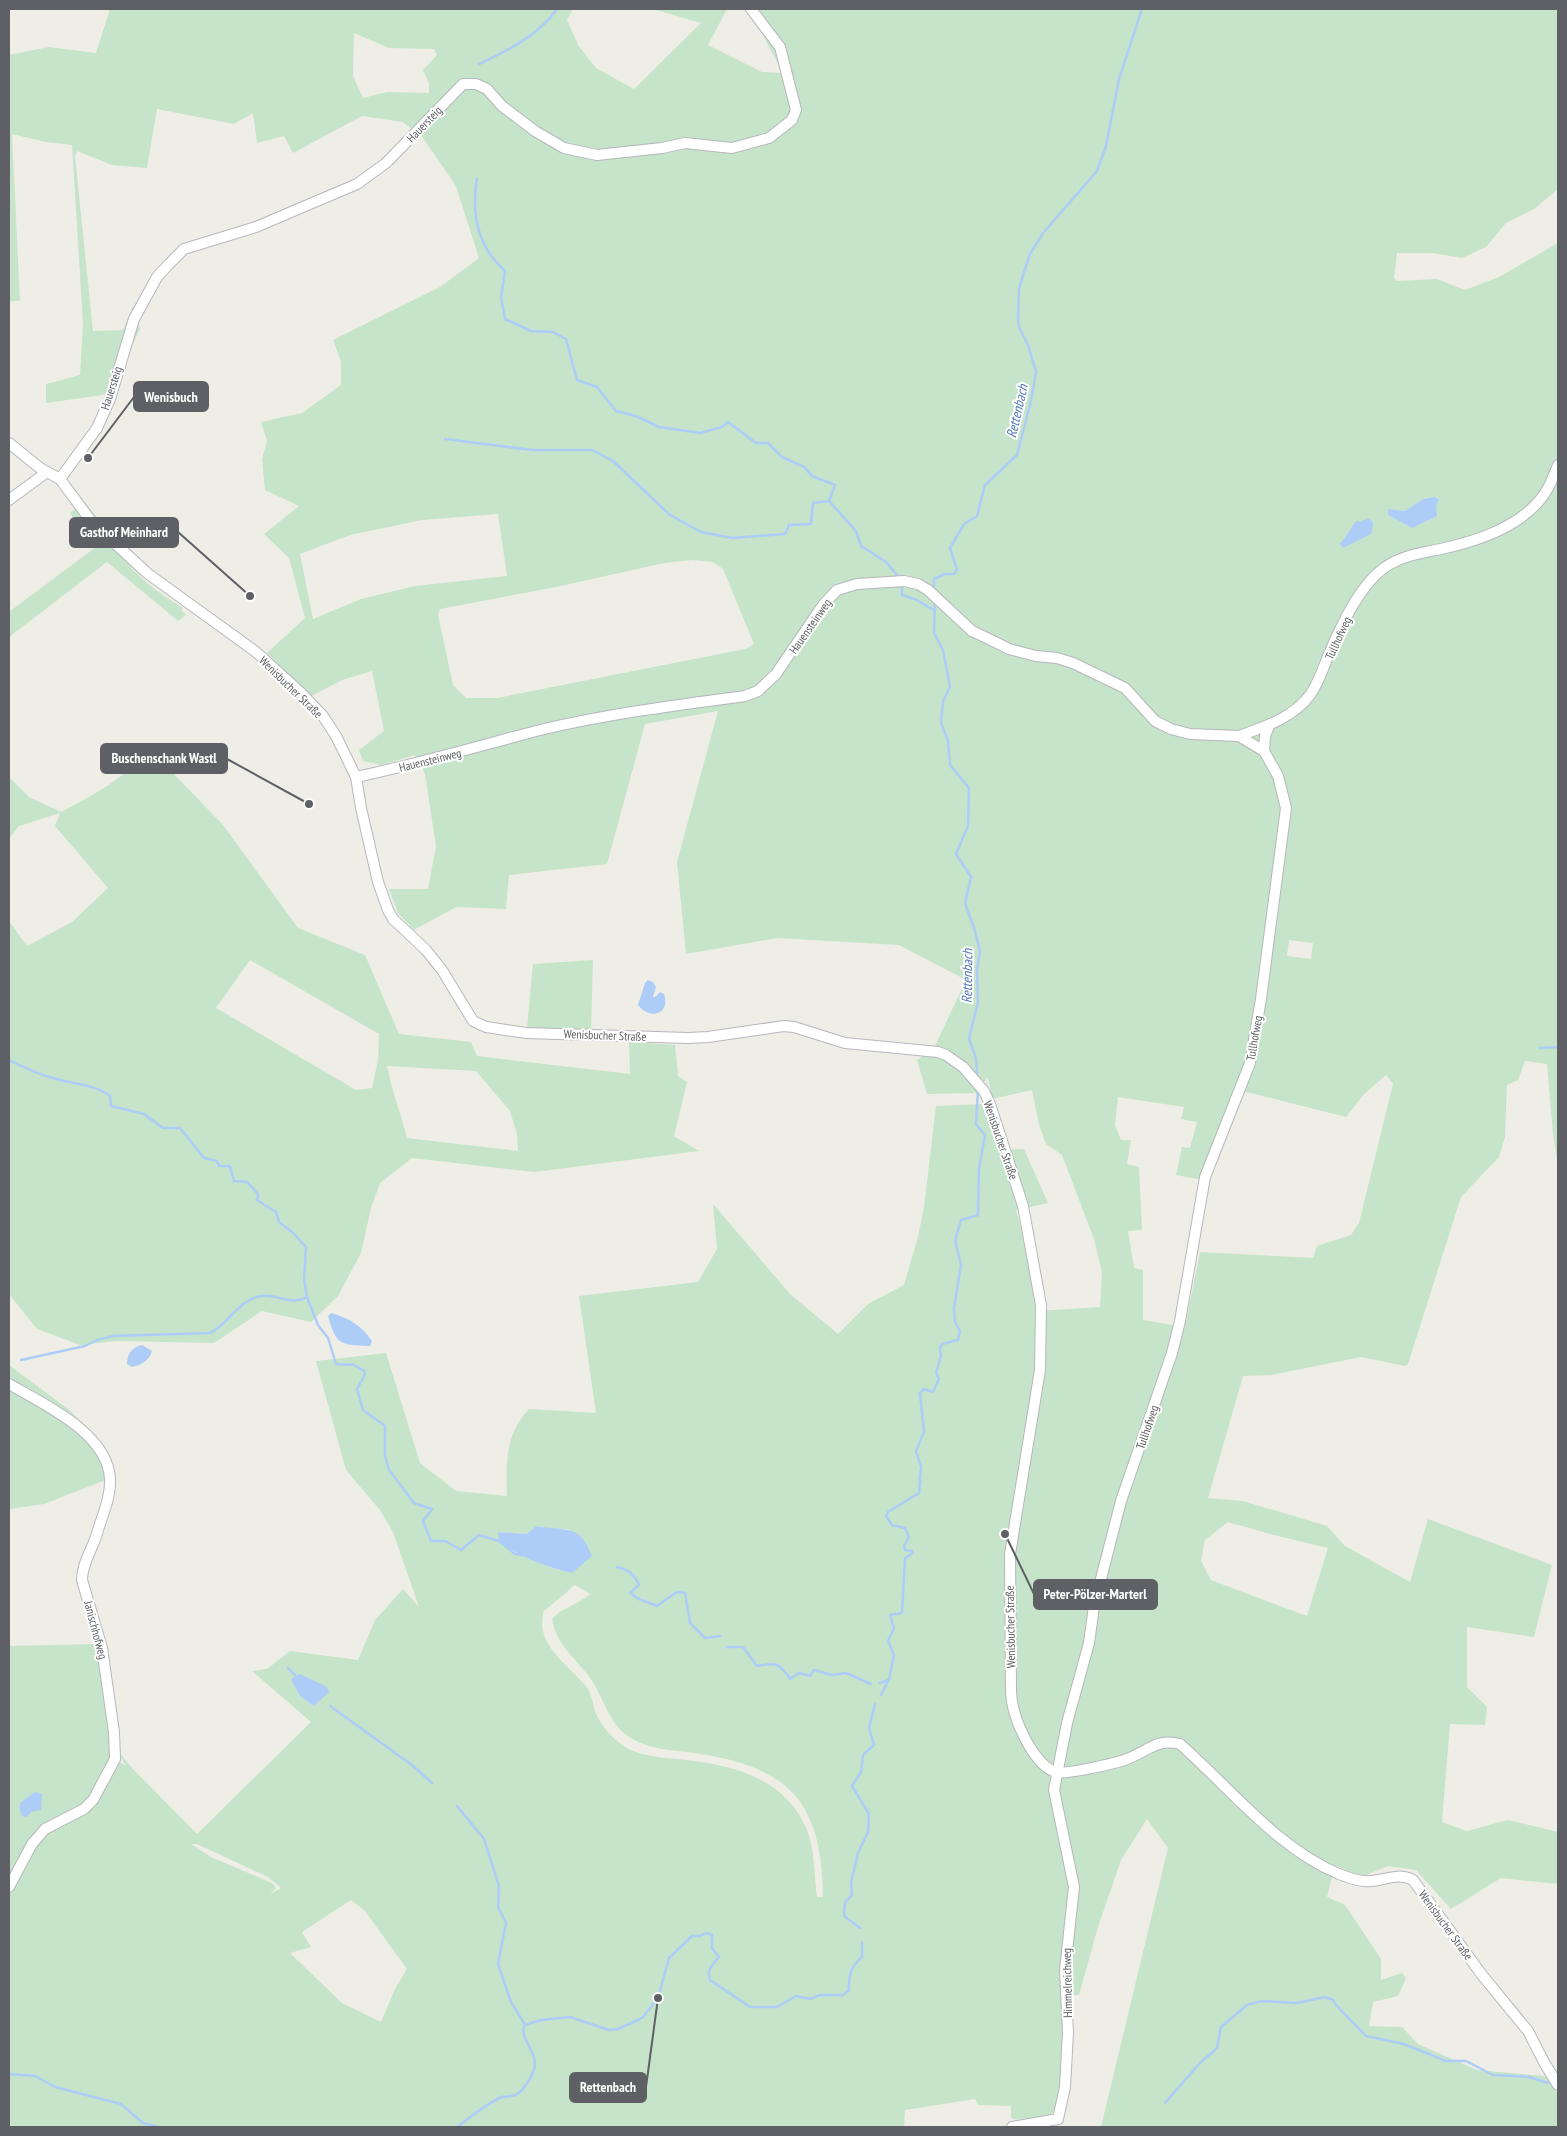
<svg xmlns="http://www.w3.org/2000/svg" width="1567" height="2136" font-family="'PT Sans Narrow',sans-serif">
<style>
.green{fill:#c5e4c9;fill-rule:evenodd}
.water{fill:#adcdf8}
.lines{fill:none;stroke-linecap:round;stroke-linejoin:round}
.stream{stroke:#adcdf8;stroke-width:2.5}
.minor-casing{stroke:#b6b7bc;stroke-width:12}
.minor{stroke:#fff;stroke-width:10}
.labels{text-anchor:middle;dominant-baseline:central;stroke-width:4;stroke-linejoin:round;paint-order:stroke}
.street-label{font-size:12px;fill:#5e6065;stroke:#fff}
.water-label{font-size:14px;font-style:italic;fill:#5175b9;stroke:#fff}
.leader{fill:none;stroke:#5e6065;stroke-width:2}
.callout-dot{fill:#5e6065;stroke:#fff;stroke-width:2}
.callout{fill:#5e6065;stroke:#5e6065;stroke-width:2}
.callout-label{font-size:14px;text-anchor:middle;font-weight:bold;fill:#fff}
</style>
<rect width="100%" height="100%" fill="#efeee6"/>
<g class="green">
<path d="M 110,9 L 573,9 L 567,20 L 578,45 L 596,68 L 634,89 L 701,23 L 653,9 L 727,9 L 708,45 L 762,72 L 783,73 L 749,9 L 1558,9 L 1558,189 L 1534,209 L 1506,223 L 1486,247 L 1462,258 L 1432,253 L 1397,253 L 1394,278 L 1397,281 L 1437,279 L 1465,290 L 1499,277 L 1558,243 L 1558,1167 L 1553,1134 L 1547,1064 L 1525,1061 L 1518,1080 L 1507,1085 L 1505,1137 L 1499,1157 L 1461,1197 L 1408,1364 L 1405,1366 L 1361,1357 L 1271,1375 L 1243,1376 L 1208,1498 L 1243,1501 L 1327,1526 L 1345,1546 L 1410,1582 L 1428,1519 L 1552,1565 L 1534,1637 L 1467,1627 L 1467,1687 L 1487,1707 L 1485,1725 L 1450,1724 L 1442,1822 L 1467,1831 L 1508,1820 L 1558,1832 L 1558,1884 L 1501,1878 L 1451,1909 L 1416,1870 L 1388,1866 L 1361,1877 L 1335,1865 L 1327,1897 L 1345,1905 L 1381,1959 L 1381,1980 L 1402,1973 L 1406,1978 L 1398,1996 L 1373,2002 L 1369,2026 L 1402,2027 L 1418,2044 L 1477,2070 L 1545,2076 L 1558,2094 L 1558,2127 L 1101,2127 L 1168,1848 L 1147,1819 L 1121,1860 L 1098,1927 L 1079,1995 L 1061,1996 C 1063,2020 1070,2096 1052,2113 C 1043,2122 1022,2121 1011,2118 L 1011,2106 L 978,2105 L 975,2099 L 905,2110 L 904,2127 L 9,2127 L 9,1646 L 98,1644 L 115,1759 L 126,1766 L 117,1750 L 133,1769 L 197,1834 L 311,1722 L 252,1671 L 267,1669 L 290,1651 L 358,1660 L 375,1620 L 403,1589 L 419,1607 L 393,1532 L 380,1510 L 346,1470 L 316,1361 L 386,1353 L 420,1463 L 456,1491 L 507,1496 C 506,1462 505,1435 529,1409 L 596,1413 L 579,1296 L 698,1282 L 717,1249 L 713,1204 L 790,1294 L 838,1334 L 868,1304 L 904,1285 L 918,1237 L 924,1207 L 936,1106 L 983,1104 L 998,1150 L 1024,1149 L 1048,1203 L 1016,1210 L 1031,1267 L 1038,1311 L 1100,1307 L 1102,1272 L 1094,1239 L 1062,1155 L 1046,1144 L 1039,1125 L 1032,1090 L 992,1099 L 988,1077 L 976,1093 L 927,1094 L 917,1060 L 934,1048 L 966,980 L 899,945 L 777,938 L 686,954 L 677,862 L 718,711 L 645,724 L 607,864 L 509,875 L 506,909 L 456,907 L 414,930 L 398,913 L 389,889 L 428,889 L 436,846 L 425,774 L 420,764 L 417,764 L 415,755 L 381,765 L 363,761 L 359,750 L 384,731 L 372,671 L 342,680 L 311,696 L 267,653 L 305,618 L 289,558 L 264,534 L 299,506 L 265,490 L 262,459 L 267,441 L 261,422 L 302,413 L 341,385 L 341,361 L 333,340 L 440,287 L 479,258 L 456,186 L 423,138 L 403,122 L 362,116 L 293,153 L 284,136 L 257,143 L 253,113 L 234,124 L 157,109 L 147,168 L 112,165 L 77,151 L 75,156 L 93,331 L 123,330 L 133,306 L 140,329 L 128,354 L 117,393 L 46,403 L 46,384 L 80,375 L 83,324 L 72,145 L 46,142 L 12,134 L 20,301 L 9,301 L 9,55 L 49,47 L 96,53 ZM 354,33 L 389,48 L 434,49 L 437,55 L 423,70 L 429,84 L 429,93 L 387,92 L 363,98 L 353,76 ZM 1435,497 L 1412,528 L 1388,515 L 1388,509 L 1405,511 L 1423,499 ZM 498,514 L 507,576 L 415,586 L 361,599 L 313,619 L 300,554 L 350,535 L 422,520 ZM 692,560 L 713,562 L 723,569 L 754,644 L 745,649 L 497,698 L 466,698 L 453,685 L 438,615 L 440,609 L 556,587 L 664,563 ZM 1289,940 L 1313,943 L 1311,959 L 1287,956 ZM 1386,1075 L 1393,1084 L 1359,1223 L 1351,1235 L 1317,1246 L 1313,1258 L 1200,1252 L 1185,1327 L 1143,1320 L 1143,1270 L 1134,1268 L 1128,1231 L 1142,1230 L 1139,1167 L 1127,1164 L 1131,1140 L 1121,1140 L 1115,1125 L 1118,1097 L 1184,1107 L 1181,1119 L 1197,1122 L 1190,1148 L 1182,1147 L 1176,1175 L 1208,1181 L 1243,1091 L 1346,1117 L 1364,1094 ZM 1228,1522 L 1270,1534 L 1328,1548 L 1307,1616 L 1211,1580 L 1201,1561 L 1205,1540 ZM 536,1526 L 551,1529 L 569,1529 L 572,1573 L 552,1568 L 511,1551 L 498,1532 L 527,1534 ZM 575,1585 L 590,1594 C 578,1605 562,1607 552,1619 C 556,1644 574,1657 588,1675 C 604,1696 607,1722 629,1737 C 649,1750 672,1750 695,1753 C 789,1767 822,1801 823,1897 L 817,1897 C 814,1876 815,1850 807,1830 C 787,1782 741,1767 694,1761 C 674,1758 644,1758 627,1748 C 614,1740 600,1726 595,1711 C 592,1702 592,1692 584,1684 C 571,1669 547,1651 543,1631 C 541,1625 543,1618 543,1612 ZM 191,1844 L 197,1844 L 268,1877 L 281,1888 L 270,1894 L 276,1888 L 272,1883 L 211,1857 ZM 351,1900 L 365,1911 L 407,1969 L 395,1989 L 381,2022 L 342,2003 L 290,1953 L 311,1947 L 302,1932 Z"/>
<path d="M 73,487 L 102,524 L 125,546 L 120,553 C 135,576 159,594 183,608 L 181,610 L 186,615 L 178,621 L 107,562 L 9,637 L 9,612 L 96,547 L 70,513 L 75,509 Z"/>
<path d="M 149,748 L 223,825 L 298,928 L 365,955 L 399,1034 L 471,1042 L 477,1056 L 630,1074 L 629,1042 L 675,1045 L 678,1076 L 687,1082 L 674,1136 L 699,1151 L 534,1172 L 412,1158 L 380,1183 L 371,1208 L 361,1253 L 338,1296 L 311,1322 L 262,1311 L 214,1343 L 116,1341 L 80,1345 L 37,1329 L 9,1294 L 9,921 L 27,946 L 72,922 L 108,888 L 55,826 L 60,813 L 19,826 L 9,839 L 9,777 L 29,797 L 61,812 C 93,795 127,778 149,748 ZM 250,960 L 379,1034 L 378,1060 L 372,1088 L 356,1090 L 216,1008 ZM 387,1066 L 476,1071 L 510,1111 L 517,1134 L 518,1151 L 407,1138 C 401,1114 392,1091 387,1066 Z"/>
<path d="M 593,960 L 591,1030 L 527,1028 L 533,964 Z"/>
<path d="M 9,1365 L 68,1409 L 97,1437 L 114,1471 L 103,1481 L 44,1504 L 9,1509 Z"/>
</g>
<g class="water">
<path d="M 1435,497 L 1439,500 L 1436,506 L 1437,516 L 1412,528 L 1388,515 L 1388,509 L 1405,511 L 1423,499 Z"/>
<path d="M 1367,518 L 1372,521 L 1373,524 L 1371,534 L 1343,548 L 1340,544 C 1346,537 1350,529 1356,521 L 1361,522 Z"/>
<path d="M 648,980 L 653,982 L 656,987 L 653,997 L 655,997 L 660,992 L 664,994 C 671,1015 649,1020 638,1005 L 645,983 Z"/>
<path d="M 331,1313 C 349,1318 362,1326 372,1341 L 370,1346 C 340,1345 336,1345 328,1316 Z"/>
<path d="M 142,1345 L 152,1351 C 150,1360 141,1365 132,1367 L 127,1364 C 127,1354 132,1347 142,1345 Z"/>
<path d="M 536,1526 C 566,1532 579,1522 592,1556 L 572,1573 C 547,1567 518,1557 499,1541 L 498,1532 L 527,1534 Z"/>
<path d="M 300,1674 L 327,1687 L 329,1692 L 314,1706 L 300,1696 L 291,1679 Z"/>
<path d="M 35,1792 L 42,1794 L 41,1810 L 31,1812 L 27,1817 L 22,1816 L 19,1807 L 21,1802 Z"/>
</g>
<g class="lines">
<g class="stream">
<path d="M 479,64 C 507,51 539,35 557,9"/>
<path d="M 477,179 C 471,214 477,246 505,271 L 501,297 L 505,319 L 531,331 L 553,332 L 566,339 L 577,380 L 597,387 L 616,411 L 636,416 L 659,427 L 700,433 L 722,427 L 728,422 L 756,443 L 768,443 L 782,457 L 804,467 L 812,476 L 835,485 L 829,501 L 856,531 L 861,546 L 886,562 L 897,575"/>
<path d="M 445,439 L 532,450 L 592,450 L 613,461 L 670,515 L 701,532 L 732,538 L 785,534 L 789,525 L 811,524 L 813,503 L 828,501"/>
<path d="M 902,586 L 902,595 L 917,600 L 935,611"/>
<path d="M 934,590 L 934,579 L 945,574 L 954,574 L 957,570 L 950,548 L 964,524 L 977,516 L 985,485 L 1017,455 L 1031,401 L 1036,372 L 1028,345 L 1019,327 L 1018,318 L 1019,288 L 1030,254 L 1043,233 L 1097,171 L 1106,146 L 1119,79 L 1142,9"/>
<path d="M 935,601 L 934,633 L 943,650 L 950,687 L 943,701 L 941,723 L 948,741 L 950,765 L 969,788 L 968,826 L 956,854 L 971,877 L 965,903 L 975,931 L 980,951 L 977,970 L 978,1002 L 969,1039 L 976,1058 L 977,1077"/>
<path d="M 1540,1048 L 1558,1047"/>
<path d="M 9,1060 C 23,1067 37,1074 53,1078 C 71,1084 94,1084 110,1096 L 111,1106 L 144,1114 L 163,1128 L 180,1128 L 204,1158 L 217,1161 L 219,1166 L 230,1166 L 234,1181 L 247,1182 L 258,1194 L 257,1200 L 276,1212 L 279,1222 L 292,1232 L 306,1247 L 304,1279 L 307,1297 L 318,1325 L 328,1338 L 336,1364 L 354,1365 L 364,1371 L 365,1375 L 357,1389 L 363,1410 L 385,1426 L 385,1456 L 389,1470 L 414,1503 L 432,1509 L 423,1521 L 431,1541 L 445,1541 L 461,1550 L 479,1535 L 499,1541 L 515,1554 L 530,1556"/>
<path d="M 21,1360 L 85,1346 L 97,1340 L 113,1336 L 210,1333 C 229,1324 239,1299 261,1296 C 278,1294 291,1306 307,1297"/>
<path d="M 617,1567 C 629,1570 634,1574 639,1585 L 630,1593 L 639,1599 L 657,1606 L 677,1592 L 685,1593 L 690,1623 L 705,1638 L 721,1636"/>
<path d="M 727,1647 L 743,1647 L 757,1666 C 775,1662 780,1663 790,1679 L 799,1673 L 810,1676 L 814,1670 L 832,1675 L 846,1673 L 871,1684"/>
<path d="M 288,1668 L 297,1677"/>
<path d="M 880,1683 L 888,1680"/>
<path d="M 881,1695 L 889,1679 L 894,1655 L 888,1641 L 894,1628 L 890,1615 L 902,1613 L 905,1558 L 913,1553 L 912,1551 L 905,1550 L 904,1546 L 909,1537 L 905,1528 L 892,1525 L 886,1516 L 888,1512 L 919,1493 L 921,1467 L 916,1451 L 924,1432 L 920,1393 L 924,1389 L 933,1392 L 939,1379 L 936,1373 L 941,1356 L 940,1348 L 942,1344 L 958,1340 L 960,1331 L 955,1322 L 954,1308 L 961,1265 L 955,1240 L 961,1220 L 978,1215 L 979,1169 L 985,1135 L 976,1124 L 978,1088"/>
<path d="M 330,1706 L 412,1765 L 432,1783"/>
<path d="M 457,1806 L 484,1839 L 499,1886 L 498,1907 L 506,1923 L 498,1964 L 511,2002 L 525,2025"/>
<path d="M 860,1928 L 844,1916 L 845,1902 L 852,1895 L 851,1883 L 858,1853 L 868,1832 L 869,1814 L 852,1786 L 861,1772 L 863,1755 L 874,1745 L 869,1728 L 875,1704"/>
<path d="M 9,2074 L 35,2076 L 55,2087 L 121,2104 L 143,2123 L 158,2127"/>
<path d="M 1165,2103 L 1200,2063 L 1217,2048 L 1221,2027 L 1247,2005 L 1262,2001 L 1297,2003 L 1325,1997 L 1333,2000 L 1335,2004 L 1366,2036 L 1404,2044 L 1446,2061 L 1466,2061 L 1493,2075 L 1529,2077 L 1548,2083"/>
<path d="M 457,2127 C 469,2118 489,2102 502,2097 C 507,2096 513,2097 517,2094 C 525,2089 534,2074 535,2065 C 536,2051 523,2042 523,2029 L 525,2025 L 541,2020 L 570,2017 L 609,2030 L 618,2029 L 638,2020 L 643,2017 L 658,1998 L 669,1958 L 692,1936 L 700,1936 L 706,1933 L 712,1935 L 712,1948 L 719,1957 C 713,1964 706,1970 710,1980 L 750,2007 L 777,2007 L 796,1996 L 810,1999 L 820,1995 L 843,1995 L 849,1990 C 848,1976 851,1966 862,1957 L 862,1942"/>
</g>
<defs>
<g id="minor">
<path d="M 9,443 L 40,468 L 60,479 L 91,521 L 147,573 L 256,652 L 301,693 L 323,716 L 336,736 L 356,777 L 361,808 L 378,882 L 388,910 L 393,919 L 426,950 L 442,970 L 473,1021 L 486,1027 L 526,1033 L 688,1038 L 708,1037 L 784,1026 L 794,1027 L 845,1043 L 938,1052 L 946,1055 L 963,1067 L 984,1091 L 990,1104 L 1023,1206 L 1041,1305 L 1040,1370 L 1010,1554 L 1011,1692 C 1012,1713 1020,1731 1031,1749 C 1037,1758 1045,1769 1056,1772 C 1065,1775 1117,1763 1127,1759 C 1148,1751 1157,1738 1180,1744 C 1230,1788 1277,1848 1339,1874 C 1347,1877 1356,1881 1365,1881 C 1382,1883 1395,1871 1413,1880 L 1482,1975 L 1528,2031 L 1545,2064 L 1558,2085"/>
<path d="M 60,479 L 97,428 L 110,399 L 134,319 L 157,277 L 169,264 L 184,249 L 256,227 L 357,184 L 386,163 L 463,84 L 476,84 L 487,89 L 502,106 L 535,131 L 564,148 L 597,155 L 662,148 L 685,143 L 732,148 L 769,138 L 792,120 L 796,110 L 780,47 L 751,9"/>
<path d="M 9,500 L 47,472"/>
<path d="M 1239,736 C 1264,727 1293,718 1310,695 C 1319,682 1323,668 1329,654 C 1341,626 1359,586 1384,568 C 1402,555 1423,553 1445,548 C 1476,541 1517,527 1539,501 C 1548,491 1553,478 1558,465"/>
<path d="M 356,777 C 418,764 479,746 540,730 C 607,714 677,705 745,696 L 758,691 L 776,674 L 823,605 L 837,590 L 857,584 L 904,581 L 918,584 L 928,590 L 972,631 L 991,640 L 1009,649 L 1036,656 L 1057,658 L 1073,663 L 1125,688 L 1155,721 L 1171,729 L 1190,734 L 1239,736 L 1264,751"/>
<path d="M 9,1384 C 43,1404 108,1433 110,1479 C 111,1496 103,1514 98,1530 C 94,1547 82,1562 82,1580 L 102,1648 L 114,1732 L 115,1759 L 93,1800 L 84,1809 L 45,1829 L 32,1844 L 9,1887"/>
<path d="M 1012,2127 L 1058,2119 L 1065,2087 L 1068,2033 L 1065,1970 L 1074,1887 L 1054,1790 L 1067,1723 L 1089,1643 L 1094,1606 L 1121,1501 L 1172,1353 L 1180,1321 L 1205,1177 L 1250,1063 L 1261,999 L 1286,808 L 1278,776 L 1264,751 L 1265,736 L 1269,726"/>
</g>
</defs>
<use href="#minor" class="minor-casing"/>
<use href="#minor" class="minor"/>
</g>
<g class="labels">
<g class="street-label">
<text transform="translate(424 124) rotate(-46)">Hauersteig</text>
<text transform="translate(111 388) rotate(-72)">Hauersteig</text>
<text transform="translate(810 626) rotate(-55)">Hauensteinweg</text>
<text transform="translate(1338 638) rotate(-65)">Tullhofweg</text>
<text transform="translate(291 687) rotate(44)">Wenisbucher Straße</text>
<text transform="translate(430 760) rotate(-14)">Hauensteinweg</text>
<text transform="translate(605 1035) rotate(2)">Wenisbucher Straße</text>
<text transform="translate(1254 1038) rotate(-80)">Tullhofweg</text>
<text transform="translate(1001 1140) rotate(71)">Wenisbucher Straße</text>
<text transform="translate(1147 1427) rotate(-71)">Tullhofweg</text>
<text transform="translate(1010 1627) rotate(-91)">Wenisbucher Straße</text>
<text transform="translate(96 1630) rotate(75)">Janischhofweg</text>
<text transform="translate(1446 1925) rotate(54)">Wenisbucher Straße</text>
<text transform="translate(1067 1983) rotate(-91)">Himmelreichweg</text>
</g>
<g class="water-label">
<text transform="translate(1017 411) rotate(-77)">Rettenbach</text>
<text transform="translate(967 976) rotate(-89)">Rettenbach</text>
</g>
</g>
<path class="leader" d="M88 458L134 397M250 596L178 532M309 804L227 759M1005 1534L1034 1594M658 1998L646 2087"/>
<g class="callout-dot">
<circle cx="88" cy="458" r="5"/>
<circle cx="250" cy="596" r="5"/>
<circle cx="309" cy="804" r="5"/>
<circle cx="1005" cy="1534" r="5"/>
<circle cx="658" cy="1998" r="5"/>
</g>
<g class="callout">
<rect x="134" y="382" width="74" height="29" rx="5"/>
<rect x="70" y="518" width="108" height="29" rx="5"/>
<rect x="101" y="744" width="126" height="29" rx="5"/>
<rect x="1034" y="1580" width="123" height="29" rx="5"/>
<rect x="570" y="2073" width="76" height="29" rx="5"/>
</g>
<g class="callout-label">
<text x="171" y="402">Wenisbuch</text>
<text x="124" y="537">Gasthof Meinhard</text>
<text x="164" y="763">Buschenschank Wastl</text>
<text x="1095" y="1599">Peter-Pölzer-Marterl</text>
<text x="608" y="2092">Rettenbach</text>
</g>
<rect width="1567" height="2136" fill="none" stroke="#5e6065" stroke-width="20"/>
</svg>
